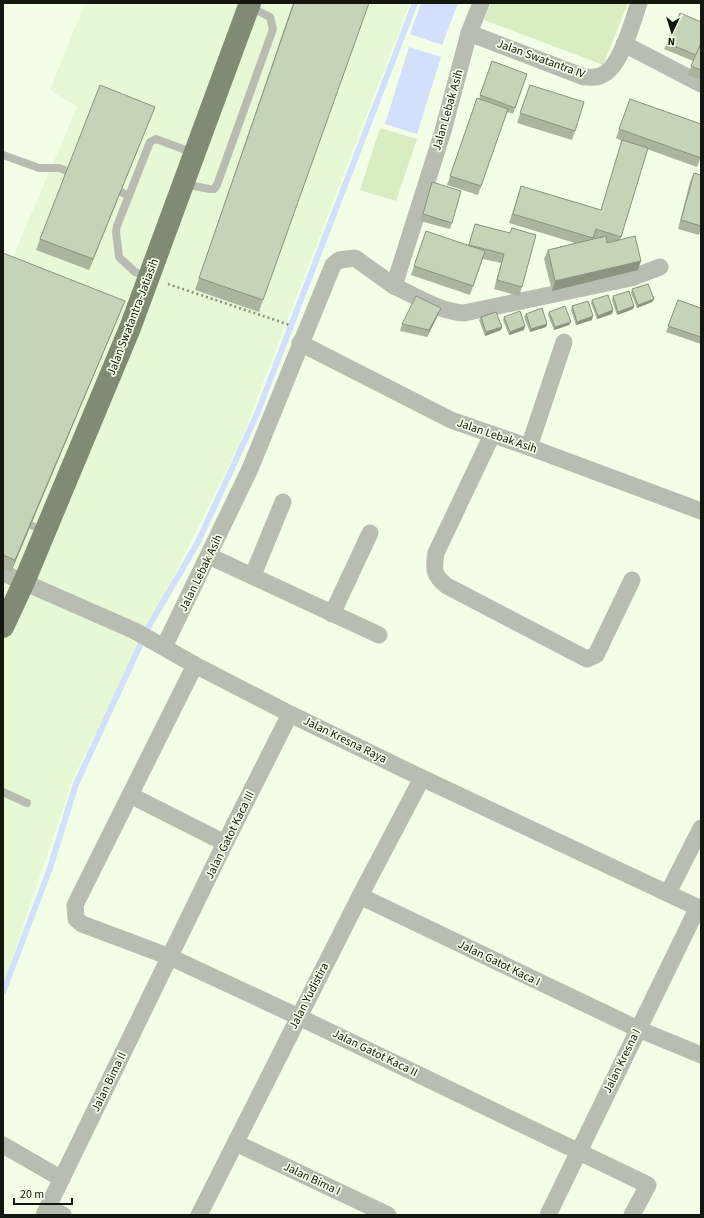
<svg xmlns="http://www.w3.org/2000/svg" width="704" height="1218" font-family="'Source Sans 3',sans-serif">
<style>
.built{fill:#e7f9d4}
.green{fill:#d9edc3}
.water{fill:#d2dffd}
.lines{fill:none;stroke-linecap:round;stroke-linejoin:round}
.stream{stroke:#d2dffd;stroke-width:6}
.path{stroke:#858d7c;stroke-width:2.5;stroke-dasharray:2 3;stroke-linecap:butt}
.lane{stroke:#b7beb1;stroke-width:8}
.street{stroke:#b7beb1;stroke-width:17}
.primary{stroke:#808b74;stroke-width:22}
.wall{fill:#a9b59d}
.shaded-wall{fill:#8a947f}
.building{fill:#c5d3b6;stroke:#8a947f}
.labels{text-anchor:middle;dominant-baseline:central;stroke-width:3.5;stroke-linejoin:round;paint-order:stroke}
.street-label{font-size:12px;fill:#13180e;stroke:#f2fee5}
</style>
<rect width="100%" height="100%" fill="#f2fee5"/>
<path class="built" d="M 85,3 L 410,3 L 239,445 L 72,781 L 3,986 L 3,258 L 11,261 L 77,107 L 50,90 Z"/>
<g class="green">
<path d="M 491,3 L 628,3 L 603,65 L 484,20 Z"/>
<path d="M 380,128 L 417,139 L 396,201 L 360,190 Z"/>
</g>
<g class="water">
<path d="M 421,3 L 458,3 L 442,45 L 410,34 Z"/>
<path d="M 409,47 L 441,57 L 417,134 L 385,124 Z"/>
</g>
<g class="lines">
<path class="stream" d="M 3,992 L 49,871 L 76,784 L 149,626 L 198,542 L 257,414 L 415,3"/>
<path class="path" d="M 168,284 L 290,325"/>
<g class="lane">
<path d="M 3,155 L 39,168 L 59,168 L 67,171"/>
<path d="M 185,184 L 209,189 L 214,189 L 217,185 L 273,29 L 270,17 L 250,7"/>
<path d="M 121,192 L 129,196"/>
<path d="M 148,277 L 135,272 L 119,257 L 116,232 L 117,226 L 150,142 L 156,139 L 194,153"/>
<path d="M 21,520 L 45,532"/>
<path d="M 3,792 L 27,803"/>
</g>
<g class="street">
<path d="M 469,33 L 584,77 C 589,77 595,78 600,76 C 621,69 632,22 639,3"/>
<path d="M 624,44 L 701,84"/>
<path d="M 394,286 C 416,296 440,312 464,313 L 631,278 L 660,267"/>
<path d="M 300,343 L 451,420 L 529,447 L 701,511"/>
<path d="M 492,435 L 436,553 C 433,570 434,576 447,586 L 587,659 L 596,655 L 632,580"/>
<path d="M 529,447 L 564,342"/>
<path d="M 209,556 L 379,635"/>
<path d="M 3,573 L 135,631 L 195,665 L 290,714 L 422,778 L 701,909"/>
<path d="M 253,575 L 283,502"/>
<path d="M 332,614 L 370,533"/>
<path d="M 164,647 L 250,469 L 333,265 L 339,260 L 355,258 L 394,286 L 443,131 L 469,33 L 481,3"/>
<path d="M 195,665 L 75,905 L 76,919 L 82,924 L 170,957 L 299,1017 L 648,1185 L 632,1215"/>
<path d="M 130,795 L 225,843"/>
<path d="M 668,893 L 701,828"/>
<path d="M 360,896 L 638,1029 L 701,1055"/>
<path d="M 236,1143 L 388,1215"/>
<path d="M 3,1145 L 62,1179"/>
<path d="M 48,1207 L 63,1215"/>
<path d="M 44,1215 L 225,843 L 290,714"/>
<path d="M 199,1215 L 360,896 L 422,778"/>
<path d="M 548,1215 L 698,907"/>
</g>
<path class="primary" d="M 3,627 L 24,582 L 130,328 L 250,3"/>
</g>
<g class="wall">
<path d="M 293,3 L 263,300 L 259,312 L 195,290 Z"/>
<path d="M 701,22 L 701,80 L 688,75 L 693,61 L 664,49 L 667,43 Z"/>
<path d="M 492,61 L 527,74 L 513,114 L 507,112 L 478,195 L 447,185 L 477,98 L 479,99 Z"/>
<path d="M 530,85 L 575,131 L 572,140 L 517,123 Z"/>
<path d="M 630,99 L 701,157 L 697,167 L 647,149 L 620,240 L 638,270 L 552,291 L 544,259 L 548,250 L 575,243 L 509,223 L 521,186 L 601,210 L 622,141 L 616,138 Z"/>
<path d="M 155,107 L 89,270 L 36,250 L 40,239 Z"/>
<path d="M 694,173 L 701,175 L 701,229 L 699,235 L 678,229 L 690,182 Z"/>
<path d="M 432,182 L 452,223 L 450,229 L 420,221 Z"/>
<path d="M 475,224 L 510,233 L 512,228 L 522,287 L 519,296 L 494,289 L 501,263 L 483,259 L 470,295 L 411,275 L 426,231 L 468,246 Z"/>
<path d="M 3,253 L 120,313 L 11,572 L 3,568 Z"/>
<path d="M 632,289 L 654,299 L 652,302 L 637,308 L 631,293 Z"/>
<path d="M 613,296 L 634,306 L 633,309 L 617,315 L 612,300 Z"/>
<path d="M 592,300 L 613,310 L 612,314 L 597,319 L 591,303 Z"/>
<path d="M 678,300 L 701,308 L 701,344 L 666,332 Z"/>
<path d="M 572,306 L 592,320 L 576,325 L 571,310 Z"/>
<path d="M 441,308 L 438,315 L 427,337 L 400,331 L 402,324 Z"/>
<path d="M 549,312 L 569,325 L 554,330 L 548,315 Z"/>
<path d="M 526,314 L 547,324 L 546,327 L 530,332 L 524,317 Z"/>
<path d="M 481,317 L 502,327 L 501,330 L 485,336 L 479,320 Z"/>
<path d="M 504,317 L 524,330 L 509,335 L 503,320 Z"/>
</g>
<g class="shaded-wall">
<path d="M 155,107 L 150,119 L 89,270 L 93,259 Z"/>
<path d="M 641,261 L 638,270 L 552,291 L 555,281 Z"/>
<path d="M 654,299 L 652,302 L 637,308 L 638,305 Z"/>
<path d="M 125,301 L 120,313 L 11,572 L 15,560 Z"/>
<path d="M 634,306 L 633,309 L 617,315 L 618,312 Z"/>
<path d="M 441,308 L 438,315 L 427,337 L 429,330 Z"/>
<path d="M 613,310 L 612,314 L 597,319 L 598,316 Z"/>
<path d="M 593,316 L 592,320 L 576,325 L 577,322 Z"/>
<path d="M 571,322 L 569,325 L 554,330 L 555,327 Z"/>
<path d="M 547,324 L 546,327 L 530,332 L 531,329 Z"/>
<path d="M 525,326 L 524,330 L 509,335 L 510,332 Z"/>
<path d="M 502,327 L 501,330 L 485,336 L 486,332 Z"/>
</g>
<g class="building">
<path d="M 294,3 L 369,3 L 263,300 L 199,278 Z"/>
<path d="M 680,13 L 701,22 L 701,43 L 696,55 L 667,43 Z"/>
<path d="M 701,43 L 701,70 L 691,66 Z"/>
<path d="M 492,61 L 527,74 L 515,108 L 480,95 Z"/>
<path d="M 100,85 L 155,107 L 93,259 L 40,239 Z"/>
<path d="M 530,85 L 584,102 L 575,131 L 520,113 Z"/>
<path d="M 477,98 L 508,109 L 481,186 L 450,176 Z"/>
<path d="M 630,99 L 701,124 L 701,158 L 619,129 Z"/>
<path d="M 622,140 L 648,148 L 621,237 L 596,229 L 593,238 L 513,214 L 521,186 L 601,210 Z"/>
<path d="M 694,173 L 701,175 L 701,226 L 681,220 Z"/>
<path d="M 432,182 L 461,191 L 452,223 L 423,214 Z"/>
<path d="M 475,224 L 510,233 L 512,228 L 536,235 L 522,287 L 497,280 L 504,254 L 469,245 Z"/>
<path d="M 426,231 L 485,251 L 473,286 L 414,266 Z"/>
<path d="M 606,236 L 607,243 L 635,236 L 641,261 L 555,281 L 548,250 Z"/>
<path d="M 3,253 L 125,301 L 15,560 L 3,555 Z"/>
<path d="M 648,284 L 654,299 L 638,305 L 632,289 Z"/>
<path d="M 629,291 L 634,306 L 618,312 L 613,296 Z"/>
<path d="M 608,295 L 613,310 L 598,316 L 592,300 Z"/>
<path d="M 416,296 L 441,308 L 429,330 L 402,324 Z"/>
<path d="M 678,300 L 701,308 L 701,337 L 668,326 Z"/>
<path d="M 588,301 L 593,316 L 577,322 L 572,306 Z"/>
<path d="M 565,306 L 571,322 L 555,327 L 549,312 Z"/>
<path d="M 542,308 L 547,324 L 531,329 L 526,314 Z"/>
<path d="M 520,311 L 525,326 L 510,332 L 504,317 Z"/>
<path d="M 496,312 L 502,327 L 486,332 L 481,317 Z"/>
</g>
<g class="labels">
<g class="street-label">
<text transform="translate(541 59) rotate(20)">Jalan Swatantra IV</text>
<text transform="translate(448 110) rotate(-74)">Jalan Lebak Asih</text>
<text transform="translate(133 317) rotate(-69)">Jalan Swatantra-Jatiasih</text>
<text transform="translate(497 436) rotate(19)">Jalan Lebak Asih</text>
<text transform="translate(201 573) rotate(-64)">Jalan Lebak Asih</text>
<text transform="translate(345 740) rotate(26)">Jalan Kresna Raya</text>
<text transform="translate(230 835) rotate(-64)">Jalan Gatot Kaca III</text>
<text transform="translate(499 963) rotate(26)">Jalan Gatot Kaca I</text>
<text transform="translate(309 996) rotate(-63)">Jalan Yudistira</text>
<text transform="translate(375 1053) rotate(26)">Jalan Gatot Kaca II</text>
<text transform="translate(622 1061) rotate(-64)">Jalan Kresna I</text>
<text transform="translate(109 1082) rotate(-64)">Jalan Bima II</text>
<text transform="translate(312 1179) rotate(25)">Jalan Bima I</text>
</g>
</g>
<rect width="704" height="1218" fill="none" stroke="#13180e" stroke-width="8"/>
<g transform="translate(672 32) rotate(184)" stroke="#f2fee5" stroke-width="3" paint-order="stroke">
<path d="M0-3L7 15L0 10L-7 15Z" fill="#13180e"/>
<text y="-6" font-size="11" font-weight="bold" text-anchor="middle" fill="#13180e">N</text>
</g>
<path d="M14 1198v6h58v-6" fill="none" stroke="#13180e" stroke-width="2"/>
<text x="20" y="1198" font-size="12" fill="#13180e" stroke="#f2fee5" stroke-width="3" paint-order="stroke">20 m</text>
</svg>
